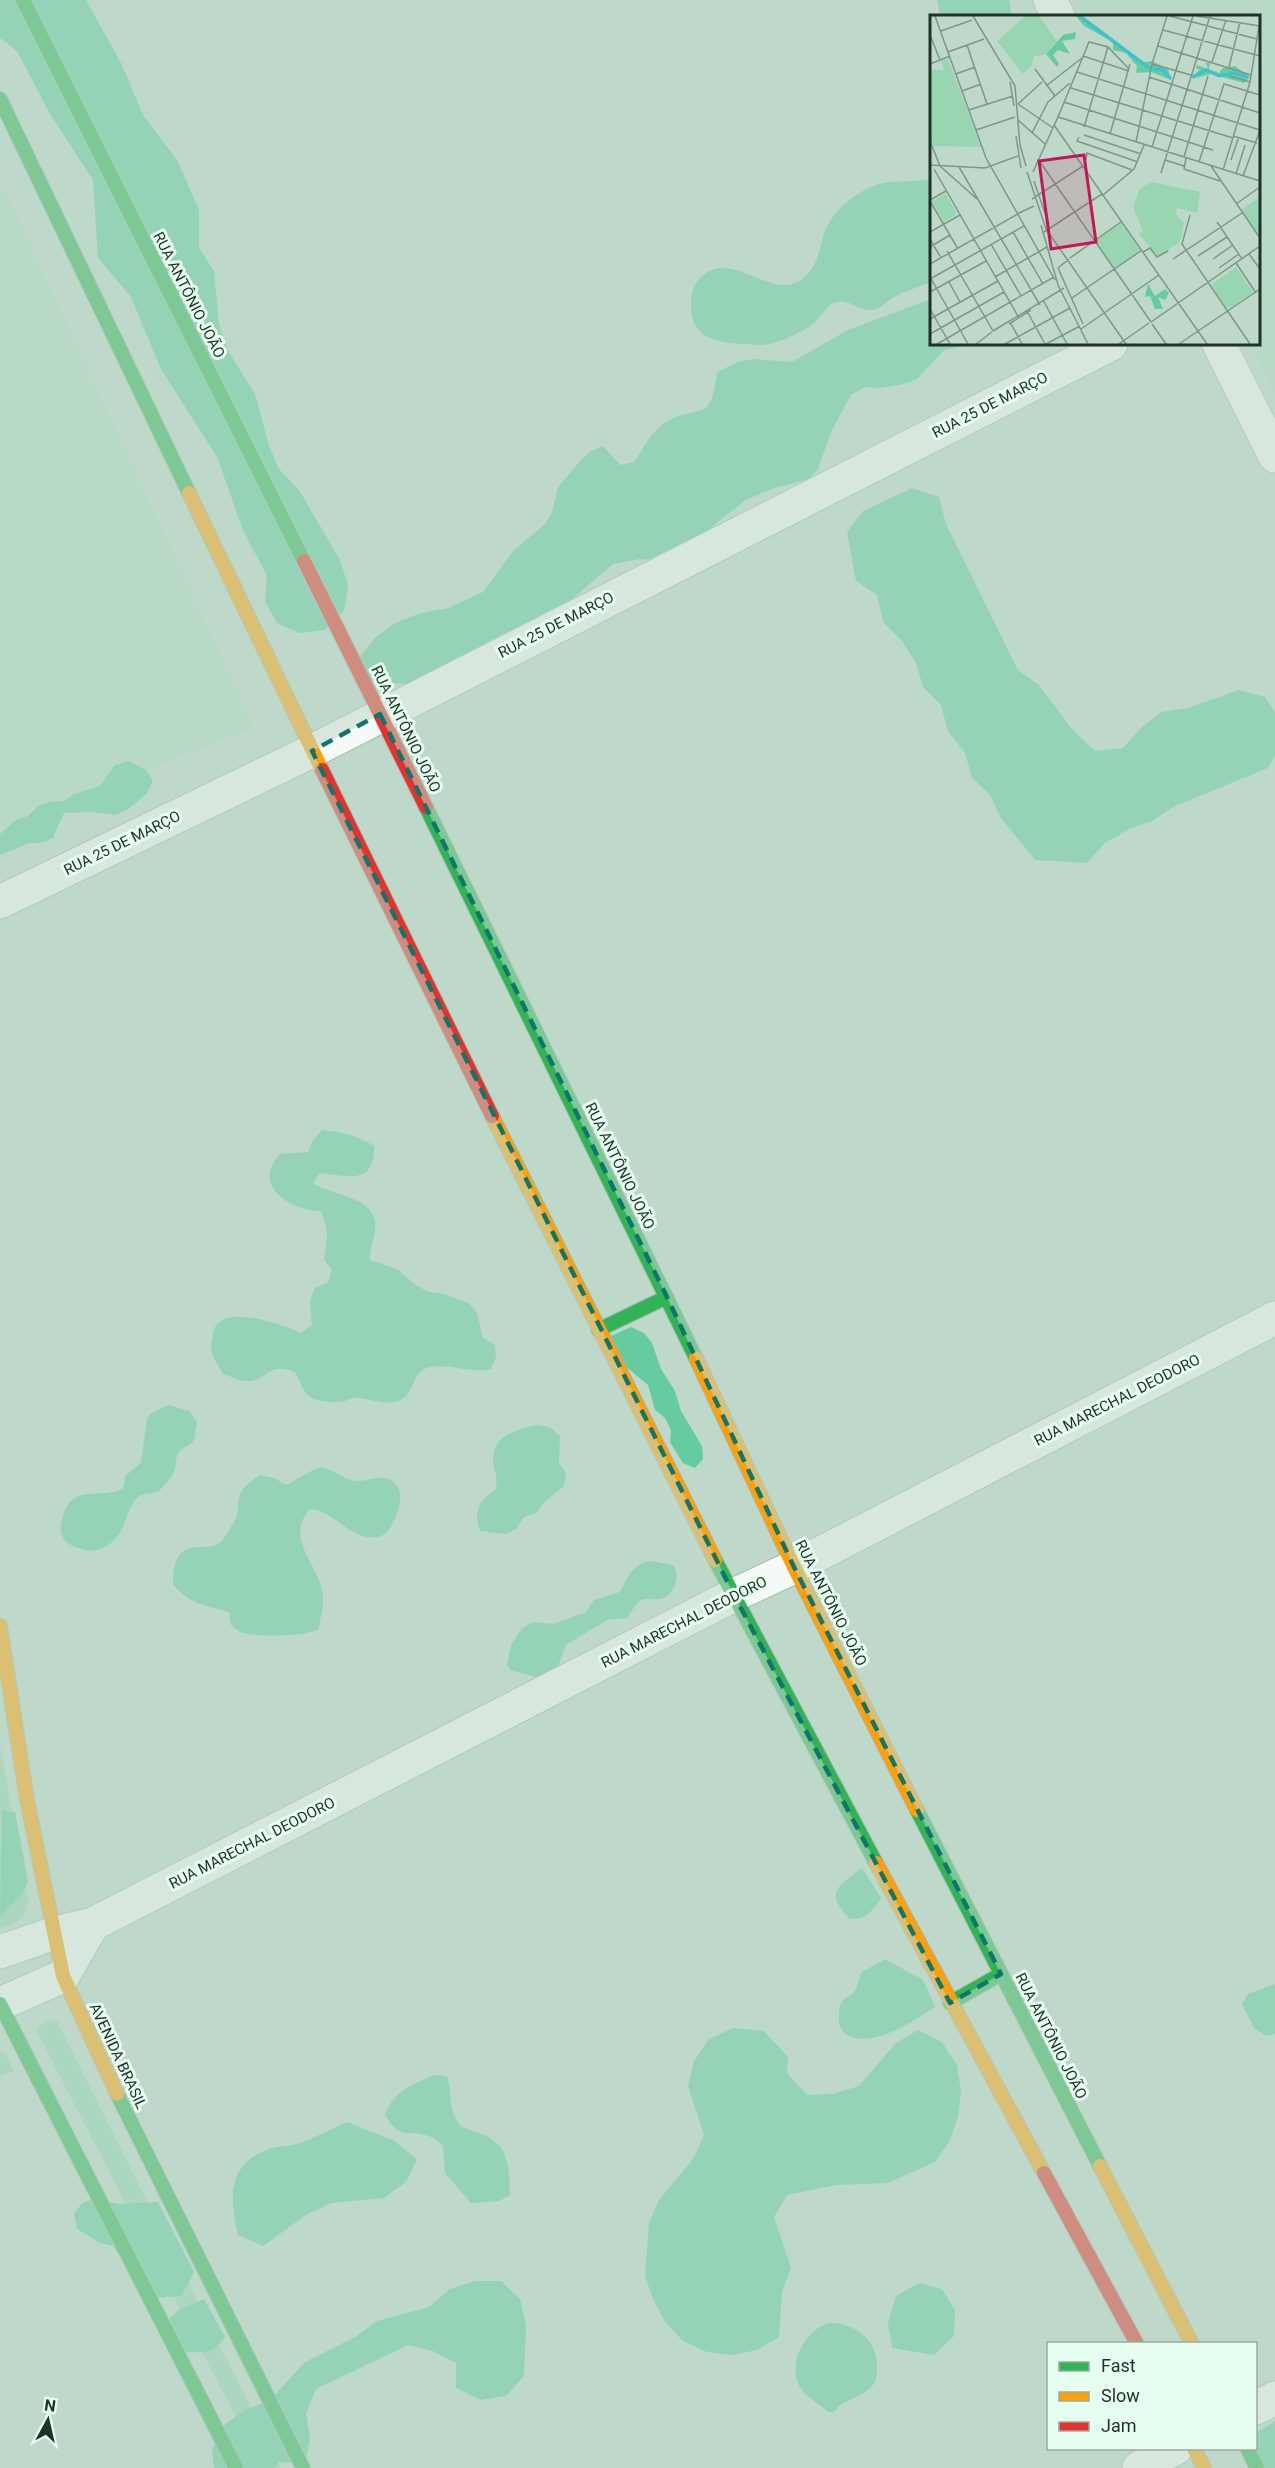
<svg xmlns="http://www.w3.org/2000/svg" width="1275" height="2468" font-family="Roboto,sans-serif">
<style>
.built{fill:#afdac1}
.green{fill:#98d5b3}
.forest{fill:#65cca0}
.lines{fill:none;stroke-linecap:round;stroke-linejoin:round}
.street-casing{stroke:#a2b7ab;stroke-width:35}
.fast-casing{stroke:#a2b7ab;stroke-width:16}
.slow-casing{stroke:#a2b7ab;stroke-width:16}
.jam-casing{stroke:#a2b7ab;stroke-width:16}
.street{stroke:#f5f9f7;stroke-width:33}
.fast{stroke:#30b455;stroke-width:14}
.slow{stroke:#ff9f0a;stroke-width:14}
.jam{stroke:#e5322d;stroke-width:14}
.marked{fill:none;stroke:#0f766e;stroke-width:4.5;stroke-dasharray:12 8;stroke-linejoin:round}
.labels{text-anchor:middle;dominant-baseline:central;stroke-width:6;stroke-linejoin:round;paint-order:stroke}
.street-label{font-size:15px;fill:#1f3227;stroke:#e6feef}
.inset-river{fill:none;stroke:#3cc0d5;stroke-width:3}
.inset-road{fill:none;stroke:#7e9688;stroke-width:1.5}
.view{fill:#c2185b;fill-opacity:0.15;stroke:#c2185b;stroke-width:3}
.inset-edge{fill:none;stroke:#1f3227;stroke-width:3}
</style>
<rect width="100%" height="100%" fill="#bed9c9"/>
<g class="built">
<path d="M 1074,0 L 1275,0 L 1275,393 L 1250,344 L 1258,344 L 1258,16 L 1082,16 Z"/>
<path d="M 0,189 L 5,190 L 254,727 L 0,830 Z"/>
</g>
<g class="green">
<path d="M 0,1745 L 28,1900 C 27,1920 18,1923 0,1928 Z"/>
<path d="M 50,2020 L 57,2021 L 281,2468 L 262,2468 L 37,2032 L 39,2026 Z"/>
<path d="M 0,2051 L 6,2055 L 14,2071 L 0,2076 Z"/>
</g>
<g class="forest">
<path d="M 0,0 L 86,0 L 121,63 L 143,115 L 177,160 L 199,210 L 199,248 L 214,271 L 219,324 L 227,349 L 255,394 L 269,446 L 279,469 L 299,490 L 340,560 L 348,585 L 344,611 L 325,630 L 300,633 L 277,623 L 265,601 L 267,576 L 243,530 L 217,457 L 161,369 L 131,297 L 98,258 L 93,180 L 50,114 L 17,51 L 0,38 Z"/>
<path d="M 937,0 L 1009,0 L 1011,13 L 1015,16 L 940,16 Z"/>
<path d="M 931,179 L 931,282 C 919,287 905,291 894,297 C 885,302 880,310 870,310 C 856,311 847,295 832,304 C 824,309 820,319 813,324 C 803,331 788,339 776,342 C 766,346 755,345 745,344 C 717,343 691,339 691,305 C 691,291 694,282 705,274 C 734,252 772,300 801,280 C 816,269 819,254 823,237 C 830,210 862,185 890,182 C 904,181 917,181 931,179 Z"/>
<path d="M 931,299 L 932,344 L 977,344 L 944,350 L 917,379 L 904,384 L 878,388 L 865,387 L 851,395 L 831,432 L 818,469 L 809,479 L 771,489 L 746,500 L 715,524 L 693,545 L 654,560 L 640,559 L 613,564 L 572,599 L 489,641 L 443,670 L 406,684 L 367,681 L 358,659 L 375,638 L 395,623 L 421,613 L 448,608 L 483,592 L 514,550 L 545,524 L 552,512 L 558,487 L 581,460 L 591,451 L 603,446 L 620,465 L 634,462 C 643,449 652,430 666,422 C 702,402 710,426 717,372 L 740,361 L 754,359 L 792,362 L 848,330 Z"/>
<path d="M 912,488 L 939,497 L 946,524 L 1018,670 L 1039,685 L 1072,729 L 1095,751 L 1123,748 L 1140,729 L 1161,712 L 1188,708 L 1239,690 L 1265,697 L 1275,713 L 1275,755 L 1268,768 L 1175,806 L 1152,821 L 1129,829 L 1105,843 L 1087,863 L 1035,860 L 1001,818 L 990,795 L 972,778 L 965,753 L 948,731 L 941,705 L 923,687 L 916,663 L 902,641 L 883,622 L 877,595 L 856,581 L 847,532 L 863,511 Z"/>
<path d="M 128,761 L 146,770 L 153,781 L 147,793 L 127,810 L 116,815 L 91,812 L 64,813 L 53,838 L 41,843 L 29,843 L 0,855 L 0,834 L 16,820 L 28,816 L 38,806 L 50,802 L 64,801 L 75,794 L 100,786 L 115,765 Z"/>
<path d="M 322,1130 C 342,1132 357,1135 374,1146 C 375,1186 348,1176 320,1173 L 313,1183 C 330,1195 372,1196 375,1222 C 377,1235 369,1247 370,1260 L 397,1269 L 417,1286 L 429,1292 L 444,1294 L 469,1303 L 477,1313 L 483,1338 L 495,1345 L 496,1358 L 491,1369 C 470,1374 445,1362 427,1368 C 412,1372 415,1392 402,1399 C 389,1407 372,1399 358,1398 C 353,1397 349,1400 345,1401 C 335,1403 317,1402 309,1396 C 303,1392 299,1379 295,1372 C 265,1361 268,1382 246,1381 C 239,1381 230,1376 223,1374 C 219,1367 214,1360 212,1353 C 210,1347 212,1340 213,1334 C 217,1300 283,1325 301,1333 L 312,1325 L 310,1300 L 315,1288 L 328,1282 L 332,1270 L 324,1260 C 327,1241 330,1227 320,1211 C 289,1210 251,1185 280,1154 L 308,1152 L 313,1140 Z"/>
<path d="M 631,1327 L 644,1333 L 652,1343 L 661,1369 L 675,1391 L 681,1411 L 702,1446 L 703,1459 L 695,1468 L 683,1463 L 670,1442 L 671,1430 L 665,1418 L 655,1410 L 648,1385 L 618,1360 L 611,1336 Z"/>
<path d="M 169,1405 L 189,1411 L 197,1422 L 194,1440 C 190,1446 183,1447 179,1452 C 175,1456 177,1464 175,1469 C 173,1476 166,1483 162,1488 C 155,1496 144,1491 137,1498 C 129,1506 128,1517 123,1527 C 111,1552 89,1557 66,1542 C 60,1534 60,1529 62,1520 C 71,1482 95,1500 123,1489 L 125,1476 L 141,1463 L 147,1419 L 151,1413 Z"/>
<path d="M 536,1425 L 550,1427 L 560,1436 L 559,1463 L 566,1473 L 564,1486 L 544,1502 L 536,1513 L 524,1517 L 517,1528 L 506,1534 L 480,1531 C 473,1511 479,1500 496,1489 C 498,1473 494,1473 493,1461 C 492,1435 516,1430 536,1425 Z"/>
<path d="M 321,1467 C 335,1470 342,1479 355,1481 C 364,1482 374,1477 383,1478 C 405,1481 402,1503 395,1518 C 391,1526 388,1535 377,1537 C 350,1541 334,1510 310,1509 C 283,1539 320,1564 323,1596 C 324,1606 320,1618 319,1629 C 303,1637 261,1637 243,1633 C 239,1632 235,1628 231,1625 L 229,1612 C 207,1606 187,1603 173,1584 C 174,1526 210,1560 224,1538 C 228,1532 233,1524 236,1518 C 239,1511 237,1502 240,1494 C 244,1486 253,1480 260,1475 L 274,1478 L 286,1485 C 299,1479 308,1471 321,1467 Z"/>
<path d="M 651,1561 L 673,1565 C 681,1577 675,1595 660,1599 C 654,1600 647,1598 641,1600 C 635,1603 632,1613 626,1618 L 607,1620 L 566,1645 L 557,1669 L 540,1678 L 510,1670 L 507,1664 L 511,1645 L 522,1628 L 534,1622 L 554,1624 L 586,1612 L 594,1600 L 620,1592 C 628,1577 633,1563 651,1561 Z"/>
<path d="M 2,1810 L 15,1812 L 28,1881 L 23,1892 L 0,1917 Z"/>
<path d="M 862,1868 L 881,1898 C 874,1910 865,1920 850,1919 C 823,1892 839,1886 862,1868 Z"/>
<path d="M 885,1959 L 923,1980 L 935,2007 C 914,2021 872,2049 847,2035 C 837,2029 838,2015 840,2005 C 843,1997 853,1996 856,1989 C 859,1983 858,1978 862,1972 Z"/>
<path d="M 1275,1984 L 1275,2034 L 1266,2036 L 1254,2028 L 1242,2004 L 1248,1994 Z"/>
<path d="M 733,2028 L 764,2031 L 788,2057 L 787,2073 L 807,2095 L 833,2094 L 859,2086 L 896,2043 L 918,2030 L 942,2042 L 957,2065 L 961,2092 L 958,2117 L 949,2142 L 935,2162 L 888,2183 L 836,2185 L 787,2195 L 774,2217 L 791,2268 L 782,2292 L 779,2337 L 757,2350 L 732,2355 L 707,2352 L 683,2341 L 665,2322 L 653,2299 L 645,2276 L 649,2223 L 659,2200 L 693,2159 L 704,2135 L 688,2086 L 694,2061 L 709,2039 Z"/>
<path d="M 434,2075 L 447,2076 C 452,2092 448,2112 460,2125 C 464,2129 475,2131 481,2134 C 510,2144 509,2169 510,2195 L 499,2201 L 471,2203 L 445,2173 L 443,2146 C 440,2143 435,2139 431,2137 C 409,2128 400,2142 385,2115 C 395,2089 411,2086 434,2075 Z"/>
<path d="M 347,2122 L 393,2140 L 417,2159 L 406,2182 L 384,2198 L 331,2203 L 306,2215 L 263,2246 L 238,2235 C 229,2197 227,2162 272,2148 C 281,2146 291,2146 300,2143 C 316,2137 331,2129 347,2122 Z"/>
<path d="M 94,2199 L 119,2204 L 158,2202 L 194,2272 L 181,2296 L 153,2298 L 113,2246 L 100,2243 L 77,2229 L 74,2214 L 82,2203 Z"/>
<path d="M 475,2281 L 501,2281 L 520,2299 L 526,2325 L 524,2376 L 506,2396 L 481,2400 L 456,2388 L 456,2363 L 433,2351 L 408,2345 L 316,2389 L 306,2413 L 310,2439 L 305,2464 L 279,2462 L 274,2468 L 214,2468 L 212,2450 L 222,2426 L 245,2410 L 270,2400 L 305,2362 L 355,2337 L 377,2321 L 429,2307 L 450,2289 Z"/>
<path d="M 919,2283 L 942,2289 L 955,2310 L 954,2336 L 934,2355 L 892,2348 L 888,2322 L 896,2296 Z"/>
<path d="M 204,2299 L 225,2337 C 213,2356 199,2352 179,2352 L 170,2318 L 180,2309 Z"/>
<path d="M 830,2323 C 856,2324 877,2339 877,2367 C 877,2372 877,2380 873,2385 C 862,2398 844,2398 834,2412 L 828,2412 C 819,2403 806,2398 800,2387 C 786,2364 806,2328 830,2323 Z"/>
<path d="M 1275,2421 L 1275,2468 L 1259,2468 L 1256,2433 Z"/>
</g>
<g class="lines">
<defs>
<g id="street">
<path d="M 1050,0 L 1058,16"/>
<path d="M 1219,344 L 1275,456"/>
<path d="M 0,902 L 312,751 L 1111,344"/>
<path d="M 0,1952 L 55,1933 L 93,1924 L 734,1595 L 794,1567 L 1275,1318"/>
<path d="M 0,2004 L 63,1976 L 93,1924"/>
<path d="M 1256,2408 L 1275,2398"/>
<path d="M 1139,2468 L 1176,2448"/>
</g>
<g id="fast">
<path d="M 23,0 L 304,561"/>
<path d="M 0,99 L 189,493"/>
<path d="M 426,807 L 696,1358"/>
<path d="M 598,1330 L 667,1297"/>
<path d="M 715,1560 L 876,1863"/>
<path d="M 917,1810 L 1100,2166"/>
<path d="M 950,2003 L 1001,1974"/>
<path d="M 0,2004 L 236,2468"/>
<path d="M 117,2094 L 303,2468"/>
<path d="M 1247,2448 L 1257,2468"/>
</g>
<g id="slow">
<path d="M 189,493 L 322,770"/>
<path d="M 492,1116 L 715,1560"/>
<path d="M 696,1358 L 794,1567 L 917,1810"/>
<path d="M 0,1626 L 27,1800 L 63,1976 L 117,2094"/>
<path d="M 876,1863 L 1044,2173"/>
<path d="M 1100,2166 L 1192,2344"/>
<path d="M 1194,2448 L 1204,2468"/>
</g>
<g id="jam">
<path d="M 304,561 L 426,807"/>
<path d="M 322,770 L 492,1116"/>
<path d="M 1044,2173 L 1137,2344"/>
</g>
</defs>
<use href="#street" class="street-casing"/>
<use href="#fast" class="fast-casing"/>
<use href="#slow" class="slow-casing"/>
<use href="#jam" class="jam-casing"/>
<use href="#street" class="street"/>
<use href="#fast" class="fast"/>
<use href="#slow" class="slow"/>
<use href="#jam" class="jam"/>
</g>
<path d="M0 0H1275V2468H0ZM 380,714 L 667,1297 L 794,1567 L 1001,1974 L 950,2003 L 734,1595 L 312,751 Z" fill="#bed9c9" fill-opacity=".55" fill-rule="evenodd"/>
<path class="marked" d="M 380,714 L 667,1297 L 794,1567 L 1001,1974 L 950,2003 L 734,1595 L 312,751 Z"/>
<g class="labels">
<g class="street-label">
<text transform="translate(189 295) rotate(63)">RUA ANTÔNIO JOÃO</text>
<text transform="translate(990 405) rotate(-27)">RUA 25 DE MARÇO</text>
<text transform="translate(556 625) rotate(-27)">RUA 25 DE MARÇO</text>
<text transform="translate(406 729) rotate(64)">RUA ANTÔNIO JOÃO</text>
<text transform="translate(122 843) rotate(-26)">RUA 25 DE MARÇO</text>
<text transform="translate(620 1166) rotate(64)">RUA ANTÔNIO JOÃO</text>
<text transform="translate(1117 1400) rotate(-27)">RUA MARECHAL DEODORO</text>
<text transform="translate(831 1603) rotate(63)">RUA ANTÔNIO JOÃO</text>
<text transform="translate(684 1622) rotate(-27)">RUA MARECHAL DEODORO</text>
<text transform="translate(252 1843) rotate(-27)">RUA MARECHAL DEODORO</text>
<text transform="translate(1051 2036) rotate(63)">RUA ANTÔNIO JOÃO</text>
<text transform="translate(118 2056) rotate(65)">AVENIDA BRASIL</text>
</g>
</g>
<g transform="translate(930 15)">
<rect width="330" height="330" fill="#bed9c9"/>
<path d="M 95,1 L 109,1 L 127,26 L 114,40 L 104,41 L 101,51 L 93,59 L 67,26 ZM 18,44 L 51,132 L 4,131 L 0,125 L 0,55 L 14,55 L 11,46 ZM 221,167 L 270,177 L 267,198 L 247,193 L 246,199 L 254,208 L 250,227 L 228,242 L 209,219 L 213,216 L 203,192 L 209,175 ZM 16,179 L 27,199 L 14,207 L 2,186 ZM 330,182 L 330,221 L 311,195 ZM 191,208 L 210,235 L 184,253 L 165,226 ZM 306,252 L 323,277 L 300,293 L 295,291 L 281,270 Z" fill="#98d5b3"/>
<path d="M 146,1 L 153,1 L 214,47 L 222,46 L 238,54 L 241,65 L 221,57 L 206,58 L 207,51 L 196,38 L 183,35 L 183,27 L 154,11 ZM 146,17 L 145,24 L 132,26 L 140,39 L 128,35 L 123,40 L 129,49 L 127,52 L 116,39 L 133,20 ZM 276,48 L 280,48 L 279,54 L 289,58 L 293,53 L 305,51 L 320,62 L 314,68 L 281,59 L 262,64 L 270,54 L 267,54 L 266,52 L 267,50 L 278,54 ZM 218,269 L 225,281 L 235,274 L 239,278 L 235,285 L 228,282 L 233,294 L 225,294 L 220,281 L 215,282 Z" fill="#65cca0"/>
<path class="inset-river" d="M 149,1 L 219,53M 223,54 L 233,55 L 241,64M 262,62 L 276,55 L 289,61 L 304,58 L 318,62"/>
<path class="inset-road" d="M 5,1 L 56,143 L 125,265M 43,1 L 85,71 L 90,130 L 96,151M 240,1 L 327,24M 267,1 L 330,11M 233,15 L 330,41M 11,16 L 42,5M 0,20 L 10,45M 37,30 L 57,89M 228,31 L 321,60M 18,37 L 54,24M 153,41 L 199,56M 282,47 L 296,5M 0,49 L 20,41M 222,49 L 261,60M 299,52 L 310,7M 105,54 L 125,81M 147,57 L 330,115M 26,59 L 45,52M 299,61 L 320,67M 219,62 L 330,98M 80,67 L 84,91M 116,71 L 152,43M 141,73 L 303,123M 32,76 L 51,69M 134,87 L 283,135M 88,89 L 123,113M 88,89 L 112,67M 39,95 L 83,81M 128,102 L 159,27 L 178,32 L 199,54M 88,105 L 115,129M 124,110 L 277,329M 154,112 L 178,32M 46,115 L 85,102M 102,118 L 118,87 L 140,68M 180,119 L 200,49M 154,120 L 211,139M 86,121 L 91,153M 303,121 L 327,128M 149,122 L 147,126 L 208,147M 0,126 L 10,151 L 47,184M 206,127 L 222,49 L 237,1M 222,132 L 263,1M 254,142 L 278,61M 256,143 L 254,154 L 290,166M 108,144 L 221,307M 156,145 L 157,138 L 202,155M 235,145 L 254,151M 301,145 L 308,124M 269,147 L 294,69 L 330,80M 0,150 L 55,153 L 88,141M 281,151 L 330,223M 29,152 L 110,290M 4,154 L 89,303M 293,155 L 320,67 L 329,11M 97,157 L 116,214 L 196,329M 103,157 L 128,102 L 330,166M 231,158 L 280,1M 306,159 L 315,130M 313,161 L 330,115M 104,166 L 119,210M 173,180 L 204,154 L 214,130M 102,184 L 153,151M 0,185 L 16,176M 0,186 L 28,234M 306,189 L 330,172M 87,199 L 104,191M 260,200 L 252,229 L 320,329M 287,207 L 312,244M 111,210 L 128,270 L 158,329M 0,217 L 30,200M 83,217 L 113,269M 114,217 L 172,179M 0,224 L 11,243M 61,229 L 91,281M 0,232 L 20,220M 17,236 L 63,316M 213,237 L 220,233 L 227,242 L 238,236M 319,239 L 330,254M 268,241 L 297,222M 140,243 L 191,207M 139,244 L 128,253 L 153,309M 243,244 L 312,198M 283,244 L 303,230M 306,248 L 326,278M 0,249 L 88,199M 289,253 L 309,239M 0,262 L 38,329M 65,262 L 117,232M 0,264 L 94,211M 19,267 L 30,287M 0,277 L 56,246M 142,283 L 212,235M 113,285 L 137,329M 0,294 L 20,329M 97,296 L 115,329M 0,304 L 68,266M 80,307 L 92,329M 221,307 L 330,231M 79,309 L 101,295M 222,309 L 236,329M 151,314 L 229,260M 63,316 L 134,273M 0,319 L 74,277M 7,329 L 124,262M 46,329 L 62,317M 75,329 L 140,293M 116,329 L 150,311M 189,329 L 219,308M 249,329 L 330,274"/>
<path class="view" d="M 154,140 L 166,227 L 121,234 L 109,146 Z"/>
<rect width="330" height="330" class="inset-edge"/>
</g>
<rect x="1047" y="2342" width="210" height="108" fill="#e6feef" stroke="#96ac9f" stroke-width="1.5"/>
<rect x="1059" y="2362" width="30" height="9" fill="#30b455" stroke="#96ac9f" stroke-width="1.5"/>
<text x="1101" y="2372" font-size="18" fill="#1f3227">Fast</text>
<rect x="1059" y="2392" width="30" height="9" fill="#ff9f0a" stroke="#96ac9f" stroke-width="1.5"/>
<text x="1101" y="2402" font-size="18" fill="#1f3227">Slow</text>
<rect x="1059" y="2422" width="30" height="9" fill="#e5322d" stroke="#96ac9f" stroke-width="1.5"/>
<text x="1101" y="2432" font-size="18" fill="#1f3227">Jam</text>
<g transform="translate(48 2420) rotate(8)" stroke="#e6feef" stroke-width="4.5" paint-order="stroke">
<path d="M0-4.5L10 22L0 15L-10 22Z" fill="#1f3227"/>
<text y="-9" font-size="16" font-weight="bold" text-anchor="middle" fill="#1f3227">N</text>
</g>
</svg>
